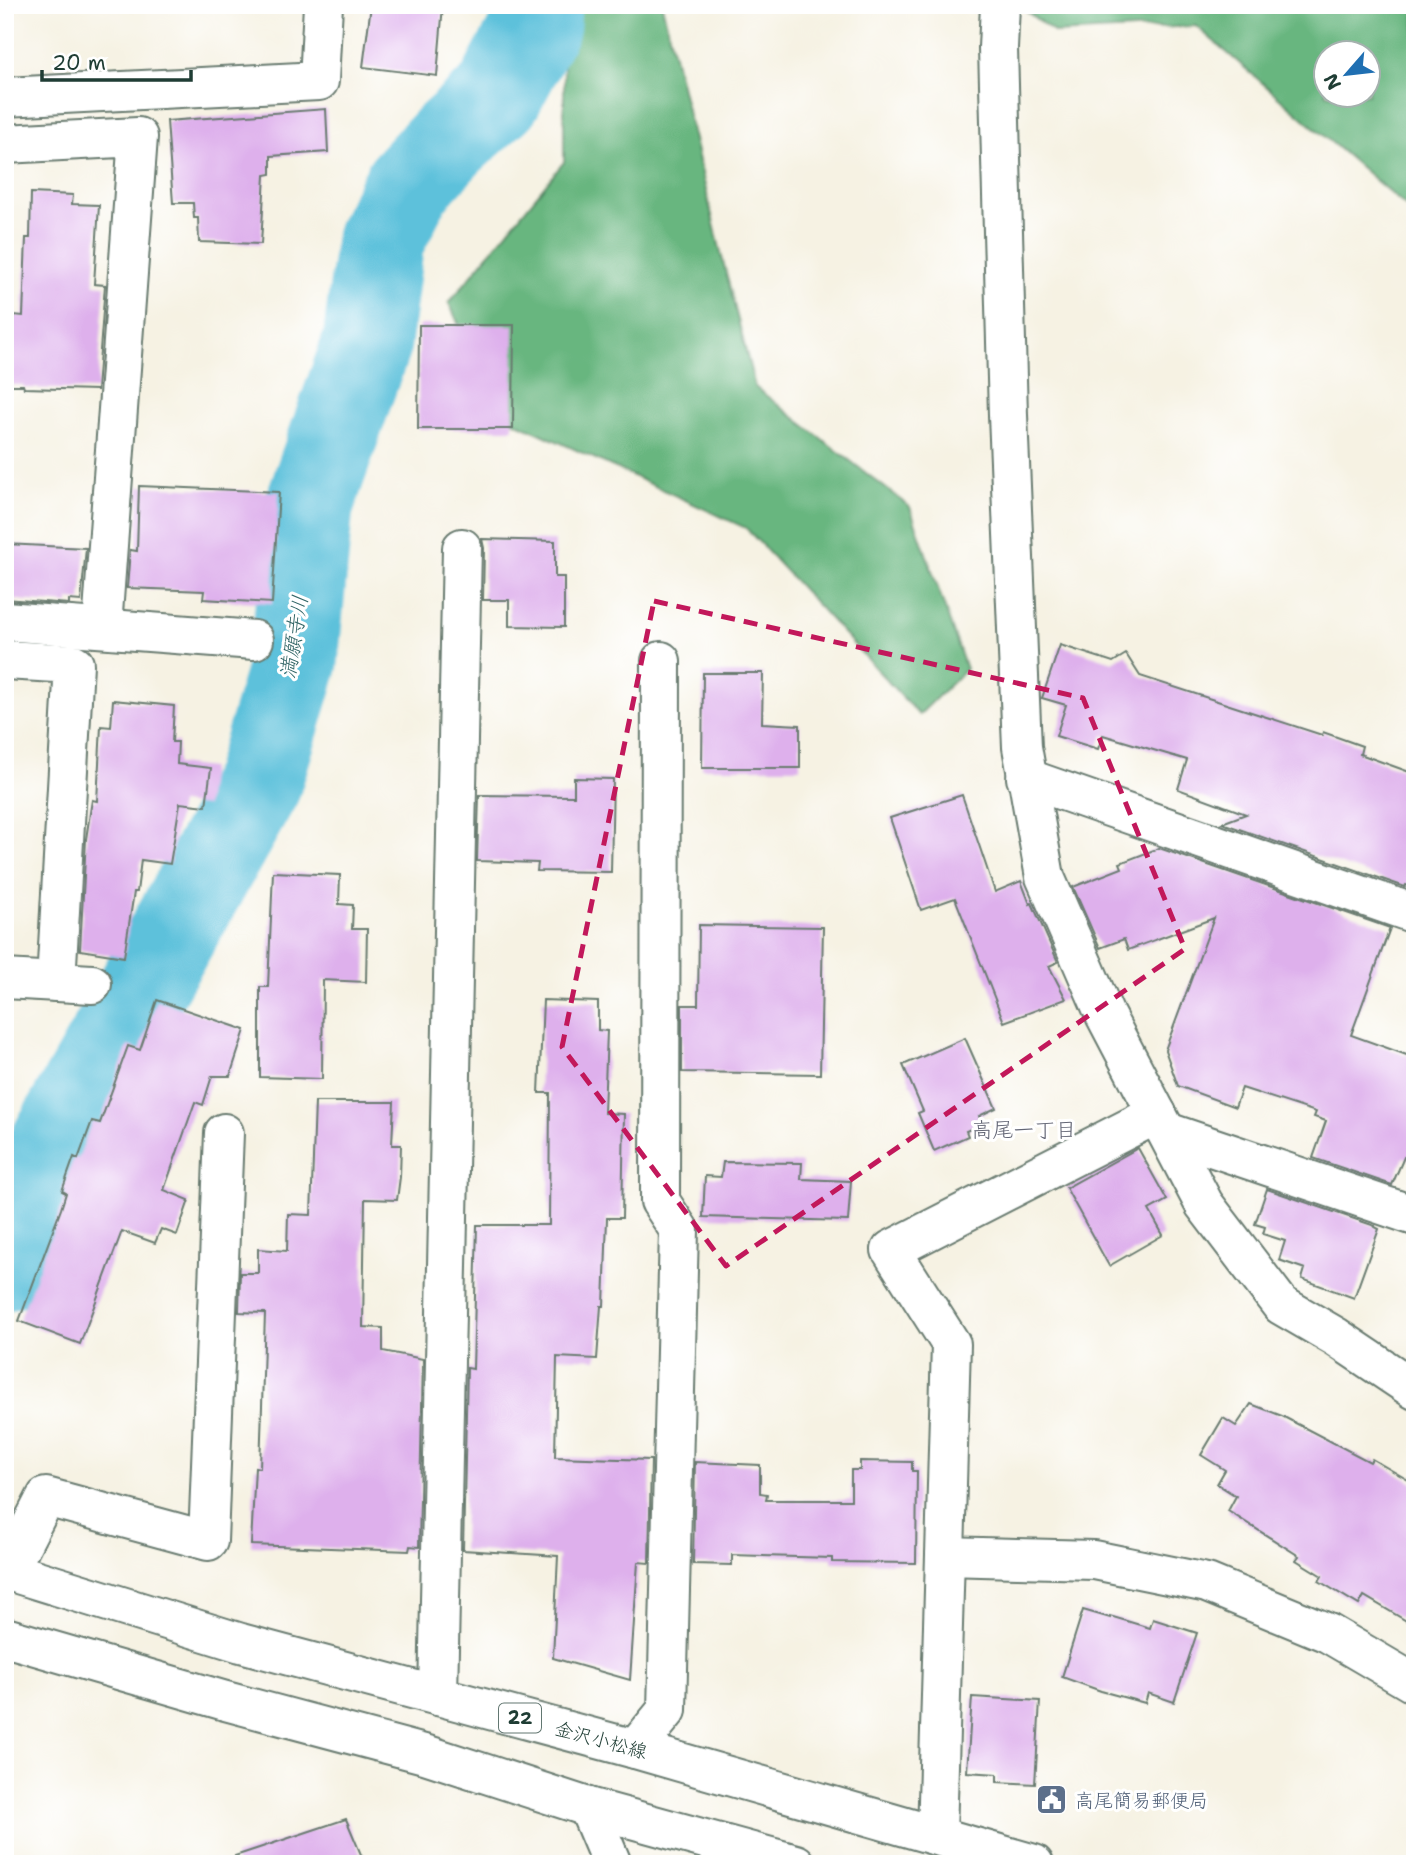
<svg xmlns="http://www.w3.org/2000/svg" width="1420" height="1869" font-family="'Shantell Sans','Klee One',sans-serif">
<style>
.forest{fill:#68b67f;stroke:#447a5a;stroke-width:2;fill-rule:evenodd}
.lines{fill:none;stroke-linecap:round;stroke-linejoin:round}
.river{stroke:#5dc1db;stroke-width:89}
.building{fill:#deb0ec}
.minor-casing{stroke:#6a7c71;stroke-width:42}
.primary-casing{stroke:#6a7c71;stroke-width:42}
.minor{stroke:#fff;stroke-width:38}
.primary{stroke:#fff;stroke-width:38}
.marked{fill:none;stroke:#c2185b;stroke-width:5;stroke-dasharray:14 9;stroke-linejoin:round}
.labels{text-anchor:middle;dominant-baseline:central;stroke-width:6;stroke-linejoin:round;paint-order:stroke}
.shield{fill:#fff;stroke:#627771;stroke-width:2}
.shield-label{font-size:18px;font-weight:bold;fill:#1f3d34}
.street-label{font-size:19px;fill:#1f3d34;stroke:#fff}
.service-label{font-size:19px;fill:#4e5e75;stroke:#fff;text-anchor:start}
.water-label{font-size:21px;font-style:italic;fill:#326566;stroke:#fff}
.neighbourhood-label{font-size:21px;fill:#626574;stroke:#fff}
</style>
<rect width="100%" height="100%" fill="#fff"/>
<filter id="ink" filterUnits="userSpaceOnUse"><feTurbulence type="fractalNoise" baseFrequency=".0143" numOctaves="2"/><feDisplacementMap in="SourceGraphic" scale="14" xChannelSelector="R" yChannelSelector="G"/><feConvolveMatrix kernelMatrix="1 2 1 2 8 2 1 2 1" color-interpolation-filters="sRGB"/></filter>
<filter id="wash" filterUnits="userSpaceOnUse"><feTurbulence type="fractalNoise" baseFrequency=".00686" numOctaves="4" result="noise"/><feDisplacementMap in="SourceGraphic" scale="28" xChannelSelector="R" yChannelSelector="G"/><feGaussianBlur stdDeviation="1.57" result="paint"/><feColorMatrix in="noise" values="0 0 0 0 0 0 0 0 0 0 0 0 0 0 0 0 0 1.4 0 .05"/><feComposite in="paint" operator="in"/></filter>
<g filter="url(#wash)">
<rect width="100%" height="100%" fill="#f6f2e3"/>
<g class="forest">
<path d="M 564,5 L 662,5 L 720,249 L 755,387 L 910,507 L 966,669 L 919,715 L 746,528 L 500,415 L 449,303 L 564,162 Z"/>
<path d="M 1018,5 L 1415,5 L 1415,214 L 1196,26 L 1055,33 ZM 1326,52 L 1368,52 L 1368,94 L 1326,94 Z"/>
</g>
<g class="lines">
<path class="river" d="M 5,1266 L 28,1197 L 58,1137 L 257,784 L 294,661 L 309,506 L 367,342 L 380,240 L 408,184 L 448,141 L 498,96 L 536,24 L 537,5"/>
</g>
<g id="blocks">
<g class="building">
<path d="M 371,5 L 443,5 L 437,76 L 363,67 Z"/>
<path d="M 326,109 L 328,152 L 271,156 L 271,174 L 265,175 L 261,244 L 199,242 L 198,218 L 194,218 L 193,203 L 173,203 L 167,121 Z"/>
<path d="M 31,193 L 73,195 L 72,204 L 99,205 L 94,284 L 105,285 L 97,390 L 24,388 L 23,385 L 5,385 L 5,318 L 13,318 L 14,315 L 23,316 L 26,238 L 30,238 Z"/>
<path d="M 419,325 L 514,325 L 513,429 L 418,429 Z"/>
<path d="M 139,486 L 279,492 L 272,603 L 203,599 L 204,591 L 127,588 L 130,550 L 137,551 Z"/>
<path d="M 482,539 L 555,541 L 555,577 L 564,577 L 564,627 L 509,626 L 509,600 L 483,600 L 484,548 Z"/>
<path d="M 5,544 L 86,548 L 81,601 L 69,600 L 69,604 L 5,599 Z"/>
<path d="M 1060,645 L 1113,662 L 1126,654 L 1140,676 L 1322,735 L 1323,732 L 1362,746 L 1360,754 L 1415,774 L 1415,888 L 1406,885 L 1405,887 L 1222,823 L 1246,814 L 1178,789 L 1187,760 L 1103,735 L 1098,749 L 1056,736 L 1066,705 L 1042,698 Z"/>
<path d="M 703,673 L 763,673 L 762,723 L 800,725 L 800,768 L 702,768 Z"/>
<path d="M 113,700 L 174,706 L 172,742 L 178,742 L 177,764 L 211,768 L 206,806 L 180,803 L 170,864 L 141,860 L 137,892 L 134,892 L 124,957 L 80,950 L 86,839 L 92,800 L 97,801 L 101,726 L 111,727 Z"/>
<path d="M 574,778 L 613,779 L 611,872 L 537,871 L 538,863 L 477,861 L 479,795 L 574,796 Z"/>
<path d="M 962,795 L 995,892 L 1021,881 L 1030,904 L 1032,903 L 1058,962 L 1049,966 L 1066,999 L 1004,1022 L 955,898 L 921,910 L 890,818 Z"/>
<path d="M 1159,848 L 1390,928 L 1351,1035 L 1415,1058 L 1415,1161 L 1404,1157 L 1392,1185 L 1313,1158 L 1326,1121 L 1314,1117 L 1316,1112 L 1242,1088 L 1235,1107 L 1178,1086 L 1165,1050 L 1214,918 L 1128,950 L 1124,939 L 1100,948 L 1073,887 L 1122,868 L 1120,863 Z"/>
<path d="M 273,872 L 340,875 L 339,904 L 353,905 L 352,929 L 367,929 L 366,982 L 323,980 L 322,1079 L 260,1077 L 260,987 L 268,987 Z"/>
<path d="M 699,925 L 823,927 L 820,1074 L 682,1072 L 682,1005 L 698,1005 Z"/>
<path d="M 157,1000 L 245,1030 L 230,1076 L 212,1076 L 203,1105 L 195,1102 L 164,1190 L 189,1200 L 177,1235 L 161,1229 L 155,1243 L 122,1231 L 80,1344 L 19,1321 L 61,1209 L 66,1193 L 62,1191 L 74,1157 L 78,1159 L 92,1121 L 100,1123 L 128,1046 L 140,1050 Z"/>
<path d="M 543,1000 L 598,1002 L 598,1030 L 607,1031 L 604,1113 L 624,1114 L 622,1218 L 607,1218 L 604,1306 L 601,1306 L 597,1359 L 557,1357 L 555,1457 L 651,1460 L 649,1563 L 638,1562 L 630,1680 L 553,1658 L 558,1556 L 463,1550 L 467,1368 L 473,1369 L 477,1225 L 549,1225 L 550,1093 L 539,1093 Z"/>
<path d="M 965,1038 L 996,1108 L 979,1116 L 982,1124 L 966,1131 L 968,1136 L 934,1151 L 918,1113 L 923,1111 L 903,1065 Z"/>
<path d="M 315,1102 L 394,1102 L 392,1145 L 401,1145 L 400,1177 L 397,1200 L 365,1199 L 363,1327 L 383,1328 L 383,1351 L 423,1359 L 419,1547 L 410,1546 L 409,1551 L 251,1545 L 255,1467 L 260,1468 L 265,1313 L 239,1312 L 240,1273 L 258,1273 L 258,1249 L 287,1251 L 288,1214 L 311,1215 Z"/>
<path d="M 1138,1148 L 1167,1200 L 1149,1210 L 1163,1235 L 1109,1266 L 1066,1188 Z"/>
<path d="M 723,1162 L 802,1163 L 801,1179 L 851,1181 L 848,1221 L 703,1217 L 705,1176 L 721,1177 Z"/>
<path d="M 1267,1189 L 1375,1226 L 1375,1227 L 1379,1229 L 1354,1298 L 1302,1279 L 1305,1269 L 1279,1260 L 1285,1241 L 1263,1234 L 1265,1227 L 1255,1224 Z"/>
<path d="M 1251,1404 L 1282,1416 L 1370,1462 L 1372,1459 L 1415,1484 L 1415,1626 L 1364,1596 L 1359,1605 L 1319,1581 L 1322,1576 L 1296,1560 L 1299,1556 L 1228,1511 L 1236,1496 L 1217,1484 L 1225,1470 L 1201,1455 L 1223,1418 L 1236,1426 Z"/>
<path d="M 860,1461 L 912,1462 L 912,1471 L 917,1471 L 916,1563 L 832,1562 L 832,1558 L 732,1555 L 732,1565 L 693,1564 L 695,1462 L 760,1465 L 760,1493 L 767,1494 L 766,1500 L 851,1500 L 851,1470 L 860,1470 Z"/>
<path d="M 1083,1610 L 1110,1618 L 1110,1616 L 1150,1628 L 1153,1619 L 1197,1633 L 1174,1702 L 1148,1693 L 1145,1703 L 1101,1691 L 1062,1677 Z"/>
<path d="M 972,1697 L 1040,1701 L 1035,1784 L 997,1782 L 997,1774 L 967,1772 Z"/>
<path d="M 346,1819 L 365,1864 L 236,1864 L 235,1856 Z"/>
</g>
</g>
</g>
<g filter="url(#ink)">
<use href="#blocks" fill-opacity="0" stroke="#6a7c71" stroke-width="2"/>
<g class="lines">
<defs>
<g id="minor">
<path d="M 1000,5 L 998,48 L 1008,415 L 1022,747 L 1045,877 L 1105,1015 L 1204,1204 L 1281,1305 L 1336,1337 L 1415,1390"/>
<path d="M 5,97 L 319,81 L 323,5"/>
<path d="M 5,144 L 138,137 L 102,627"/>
<path d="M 5,621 L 254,640"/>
<path d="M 5,660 L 74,664 L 56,982"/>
<path d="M 1026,778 L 1415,914"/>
<path d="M 5,979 L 92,984"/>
<path d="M 1167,1132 L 1415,1216"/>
<path d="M 945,1556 L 1094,1560 L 1207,1583 L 1328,1633 L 1415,1684"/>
<path d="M 8,1571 L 46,1497 L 208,1541 L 224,1133"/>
<path d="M 438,1696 L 462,548"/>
<path d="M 635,1749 L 667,1710 L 679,1230 L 660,1201 L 661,661"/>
<path d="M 588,1807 L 612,1864"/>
<path d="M 937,1836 L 951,1344 L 891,1250 L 1157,1114"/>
</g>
<g id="primary">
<path d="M 5,1570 L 241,1643 L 635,1749 L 1034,1864"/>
<path d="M 5,1637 L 222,1700 L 428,1755 L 588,1807 L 796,1864"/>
</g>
</defs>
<use href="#minor" class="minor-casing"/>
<use href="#primary" class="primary-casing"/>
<use href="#minor" class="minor"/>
<use href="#primary" class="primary"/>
</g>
</g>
<path class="marked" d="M 654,601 L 1083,698 L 1185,949 L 726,1266 L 562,1047 Z"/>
<defs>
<symbol id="civic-square" viewBox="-11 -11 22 22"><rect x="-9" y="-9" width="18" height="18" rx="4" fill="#5c6f8a" stroke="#fff"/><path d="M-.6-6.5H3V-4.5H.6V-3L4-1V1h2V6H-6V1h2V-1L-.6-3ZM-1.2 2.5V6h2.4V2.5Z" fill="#fff"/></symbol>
</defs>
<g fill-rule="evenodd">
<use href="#civic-square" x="1034" y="1782" width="35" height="35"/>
</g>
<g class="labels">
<rect class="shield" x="499" y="1703.5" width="42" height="29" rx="5"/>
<g class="shield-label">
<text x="520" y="1718">22</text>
</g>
<g class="street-label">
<text transform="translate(601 1740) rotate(15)">金沢小松線</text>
</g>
<g class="service-label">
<text x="1075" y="1800">高尾簡易郵便局</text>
</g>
<g class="water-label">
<text transform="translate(294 637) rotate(-81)">満願寺川</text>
</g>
<g class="neighbourhood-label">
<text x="1024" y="1130">高尾一丁目</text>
</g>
</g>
<rect width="1420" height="1869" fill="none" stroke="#fff" stroke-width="28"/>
<g transform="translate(1347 74) rotate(242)"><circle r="33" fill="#ffffff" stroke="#a5b1ae" stroke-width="2"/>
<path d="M0-5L12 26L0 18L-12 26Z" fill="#1f6fb2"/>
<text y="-10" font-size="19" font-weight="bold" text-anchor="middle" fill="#1f3d34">N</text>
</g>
<path d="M42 70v10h149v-10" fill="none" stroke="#1f3d34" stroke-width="3.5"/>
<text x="52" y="70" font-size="21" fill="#1f3d34" stroke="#ffffff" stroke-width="5" paint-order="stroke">20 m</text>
</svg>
